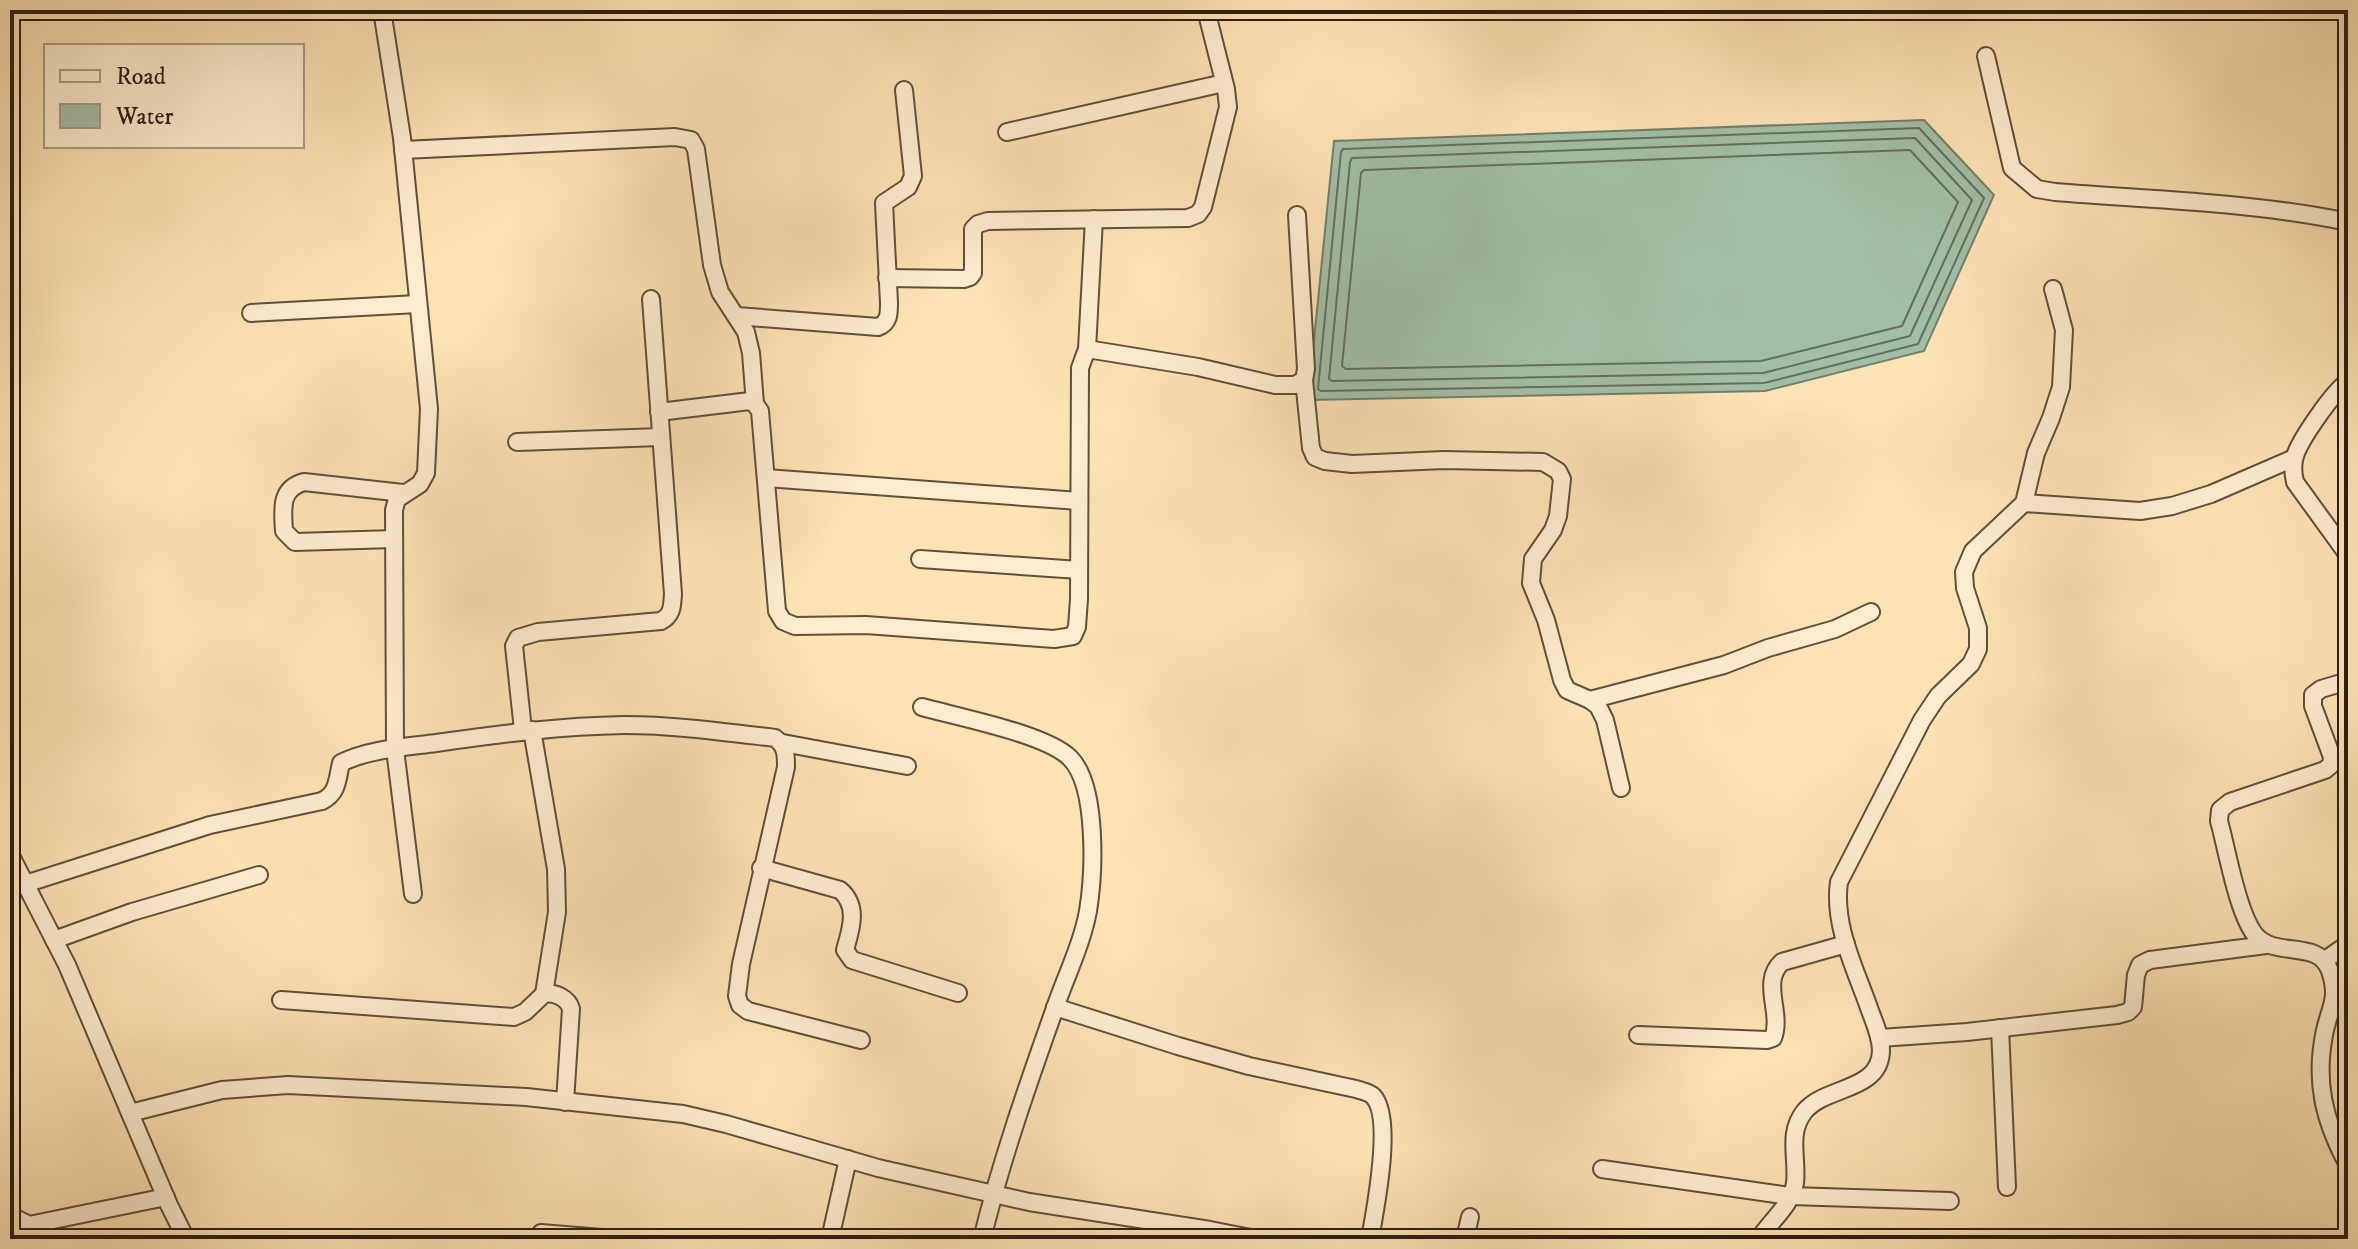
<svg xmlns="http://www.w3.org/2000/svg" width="2358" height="1249" font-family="'IM FELL DW Pica',serif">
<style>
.water{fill:#a1bfa7;stroke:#727f6b;stroke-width:2}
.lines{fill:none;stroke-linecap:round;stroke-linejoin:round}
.shore{stroke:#666e5c;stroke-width:2}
.street-casing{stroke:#604f3a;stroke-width:20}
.street{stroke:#feecce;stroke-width:16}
</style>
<rect width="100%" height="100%" fill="#fde2b4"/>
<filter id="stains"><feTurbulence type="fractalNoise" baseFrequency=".0025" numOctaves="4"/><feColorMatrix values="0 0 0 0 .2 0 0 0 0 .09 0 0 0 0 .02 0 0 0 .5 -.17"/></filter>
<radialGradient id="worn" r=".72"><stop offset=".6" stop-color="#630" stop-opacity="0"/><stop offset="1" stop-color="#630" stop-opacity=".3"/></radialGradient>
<path class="water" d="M 1924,120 L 1994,195 L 1924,351 L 1765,391 L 1308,400 L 1334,141 Z"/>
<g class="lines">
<g class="shore">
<path d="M 1919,128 L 1984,198 L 1918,344 L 1764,383 L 1321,391 L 1318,389 L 1341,152 L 1343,149 Z"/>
<path d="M 1915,138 L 1972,200 L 1910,336 L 1763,373 L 1332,381 L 1329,379 L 1350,162 L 1352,158 Z"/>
<path d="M 1910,150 L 1958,202 L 1902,326 L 1761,361 L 1346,369 L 1342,366 L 1361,173 L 1364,170 Z"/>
</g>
<defs>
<g id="street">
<path d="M 382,10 L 402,138 L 429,409 L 426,473 L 420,484 L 397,499 L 394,510 L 395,749 L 413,894"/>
<path d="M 1986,56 L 2012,168 L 2037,189 L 2055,192 C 2152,200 2252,202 2348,222"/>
<path d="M 1007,132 L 1224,83"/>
<path d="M 403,150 L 675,137 L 691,140 L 696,149 L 712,265 L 720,292 L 746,332 L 751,353 L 755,404"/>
<path d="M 887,278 L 964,279 L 970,277 L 973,273 L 973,229 L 978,224 L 988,221 L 1188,218 L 1198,214 L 1203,207 L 1228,107 L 1226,89 L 1206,10"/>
<path d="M 251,313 L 418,304"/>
<path d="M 737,316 L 878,327 C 889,323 889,314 889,303 L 884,203 L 908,187 L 913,176 L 904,90"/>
<path d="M 1087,349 L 1094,219"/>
<path d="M 1304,380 L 1311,448 L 1315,457 L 1325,461 L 1352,464 L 1444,460 L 1543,462 L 1558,471 L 1562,479 L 1558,516 L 1553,530 L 1533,559 L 1531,583 L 1546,620 L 1562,680 L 1567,690 L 1590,700 L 1598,706 L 1605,720 L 1621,788"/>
<path d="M 2348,382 C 2334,390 2300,440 2295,456 C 2292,465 2293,473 2295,482 L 2348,555"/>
<path d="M 659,412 L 750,401 L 755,404 L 760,411 L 777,611 L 783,621 L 795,626 L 866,625 L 1054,639 L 1073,636 L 1077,627 L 1079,599 L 1080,368 L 1087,349 L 1198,367 L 1275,385 L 1295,385 L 1304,380 L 1306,369 L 1297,215"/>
<path d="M 517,442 L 661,437"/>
<path d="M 766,478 L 1079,501"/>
<path d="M 2024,503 L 2140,511 L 2172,506 L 2211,494 L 2294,458"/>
<path d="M 394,539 L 295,542 L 284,531 C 283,510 279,489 304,482 L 403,493"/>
<path d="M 920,559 L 1079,570"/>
<path d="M 2348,681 L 2321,689 L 2313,695 L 2313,706 L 2332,757 L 2331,765 L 2325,770 L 2230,802 L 2220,810 L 2219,821 C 2227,849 2238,917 2257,937 C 2278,958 2319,939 2330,971 C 2339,998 2331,1005 2325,1030 C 2314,1081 2324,1121 2348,1165"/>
<path d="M 1590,700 L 1724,665 L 1768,648 L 1835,629 L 1871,612"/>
<path d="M 922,707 C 958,717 1046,734 1070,758 C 1098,786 1094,874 1088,911 C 1082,944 1066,976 1055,1008 C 1028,1084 1001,1161 982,1239"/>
<path d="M 523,730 L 514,646 L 518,638 L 538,632 L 661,621 C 673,615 672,605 673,594 L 651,299"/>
<path d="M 532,730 L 556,869 L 557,912 L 544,994"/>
<path d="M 783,743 L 907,766"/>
<path d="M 10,854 L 67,965 L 169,1205 L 186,1239"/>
<path d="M 761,868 L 840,890 C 859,906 851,929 845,950 L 852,960 L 958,993"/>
<path d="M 25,884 L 210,825 L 322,801 C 338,793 337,780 341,763 C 369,749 406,747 436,743 C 499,734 561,726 624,725 C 674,725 725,732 775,738 C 786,746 786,754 786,767 L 741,964 L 737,996 L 740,1005 L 748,1011 L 861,1040"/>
<path d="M 54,940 L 132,912 L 259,875"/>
<path d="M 2325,960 L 2348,944"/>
<path d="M 281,1000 L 514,1017 L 525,1012 L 544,994 C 555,992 568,998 571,1009 L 565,1102"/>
<path d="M 1055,1007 L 1178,1046 L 1249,1066 L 1356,1089 C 1362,1091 1369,1092 1373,1096 C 1394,1118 1375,1210 1370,1239"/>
<path d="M 2000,1028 L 2007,1187"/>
<path d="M 1638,1035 L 1767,1040 L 1773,1038 C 1783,1013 1760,982 1782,962 L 1846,944"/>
<path d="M 1880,1038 L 1967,1032 L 2117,1015 L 2128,1012 L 2133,1007 L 2136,975 L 2140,965 L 2150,960 L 2266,945"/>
<path d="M 130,1113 L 222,1090 L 288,1085 L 526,1097 L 683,1114 L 726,1124 L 878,1168 L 1029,1202 L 1210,1230 L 1256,1239"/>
<path d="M 1602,1169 L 1790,1196 L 1950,1201"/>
<path d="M 10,1209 L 13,1217 L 29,1225 L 166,1197"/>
<path d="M 541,1233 L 614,1239"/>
<path d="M 830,1239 L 848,1159"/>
<path d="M 1465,1239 L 1470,1217"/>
<path d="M 1759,1239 C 1770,1221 1792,1205 1795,1183 C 1798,1159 1787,1134 1804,1112 C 1824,1086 1880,1092 1881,1051 C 1881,1035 1873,1020 1868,1005 C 1854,966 1833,924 1839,882 L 1922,720 L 1938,696 L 1971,664 L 1978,649 L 1978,628 L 1965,588 L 1964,572 L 1973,551 L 2024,503 L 2036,453 L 2051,418 L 2061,387 L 2064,330 L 2053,289"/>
</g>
</defs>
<use href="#street" class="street-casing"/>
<use href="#street" class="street"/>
</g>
<rect width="2358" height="1249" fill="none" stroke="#fde2b4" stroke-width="40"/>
<rect x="12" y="12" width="2334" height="1225" fill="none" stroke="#2c1e11" stroke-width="4"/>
<rect x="20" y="20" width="2318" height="1209" fill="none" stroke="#2c1e11" stroke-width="2"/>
<rect x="44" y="44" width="260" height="104" fill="#feecce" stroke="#aa9a82" stroke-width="2"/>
<rect x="60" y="70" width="40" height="12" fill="#feecce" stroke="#aa9a82" stroke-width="2"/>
<text x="116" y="84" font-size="24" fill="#2c1e11">Road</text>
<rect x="60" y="104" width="40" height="24" fill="#a1bfa7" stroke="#aa9a82" stroke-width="2"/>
<text x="116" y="124" font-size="24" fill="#2c1e11">Water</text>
<rect width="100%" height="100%" filter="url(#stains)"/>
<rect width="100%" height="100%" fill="url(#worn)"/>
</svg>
